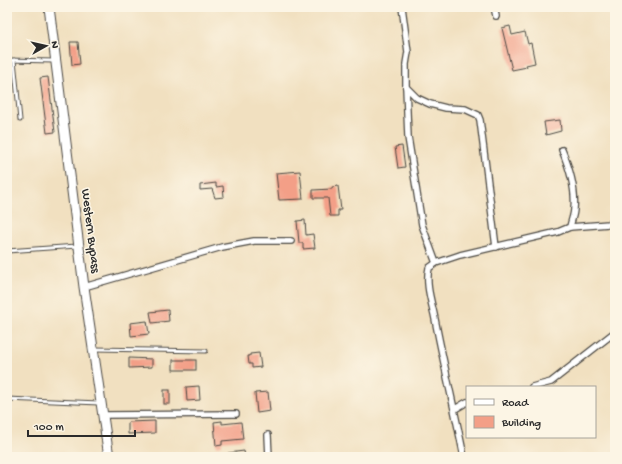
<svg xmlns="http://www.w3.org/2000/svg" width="622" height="464" font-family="'Gochi Hand',sans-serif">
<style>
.building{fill:#f39f87}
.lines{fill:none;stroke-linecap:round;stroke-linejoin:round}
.lane-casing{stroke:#494641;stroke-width:5}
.street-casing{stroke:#494641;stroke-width:8}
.primary-casing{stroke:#494641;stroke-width:11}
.lane{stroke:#fff;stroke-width:3}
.street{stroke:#fff;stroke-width:5.5}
.primary{stroke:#fff;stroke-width:9}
.labels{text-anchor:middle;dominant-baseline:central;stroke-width:3;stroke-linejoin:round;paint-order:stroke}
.street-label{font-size:13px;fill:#2b2b2b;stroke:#fcf5e5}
</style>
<rect width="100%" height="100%" fill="#fcf5e5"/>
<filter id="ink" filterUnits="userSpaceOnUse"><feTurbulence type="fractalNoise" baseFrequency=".025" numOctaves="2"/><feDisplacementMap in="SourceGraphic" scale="8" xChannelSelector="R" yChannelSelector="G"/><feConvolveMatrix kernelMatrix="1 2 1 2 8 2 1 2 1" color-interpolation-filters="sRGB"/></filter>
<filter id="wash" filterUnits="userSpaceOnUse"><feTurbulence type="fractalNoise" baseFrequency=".012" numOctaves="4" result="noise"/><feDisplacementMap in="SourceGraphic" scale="16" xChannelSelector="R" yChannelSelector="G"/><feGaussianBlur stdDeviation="0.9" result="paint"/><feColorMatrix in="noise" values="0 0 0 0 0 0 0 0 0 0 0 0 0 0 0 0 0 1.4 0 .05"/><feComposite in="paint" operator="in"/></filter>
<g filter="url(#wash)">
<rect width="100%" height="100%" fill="#f1e0c0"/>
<g id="blocks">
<g class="building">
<path d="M 510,26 L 512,35 L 525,32 L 528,44 L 531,43 L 535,63 L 526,65 L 527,67 L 512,70 L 502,28 Z"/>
<path d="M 70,42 L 78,42 L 80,64 L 72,65 Z"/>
<path d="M 48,77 L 55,132 L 47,133 L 40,78 Z"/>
<path d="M 560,120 L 561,131 L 546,135 L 544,122 Z"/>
<path d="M 402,146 L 405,167 L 398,168 L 395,147 Z"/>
<path d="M 300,171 L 303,199 L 279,200 L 276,173 Z"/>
<path d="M 216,183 L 216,187 L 223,186 L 224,197 L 215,198 L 212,189 L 200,190 L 200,185 Z"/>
<path d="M 338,186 L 341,210 L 338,210 L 338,216 L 330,216 L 328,198 L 313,198 L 313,190 L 332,189 L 332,187 Z"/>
<path d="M 305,220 L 306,235 L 313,234 L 315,248 L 303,249 L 303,243 L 299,243 L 297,221 Z"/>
<path d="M 168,310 L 169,321 L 152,323 L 150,312 Z"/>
<path d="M 147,321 L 149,334 L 131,336 L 130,323 Z"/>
<path d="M 259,353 L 261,367 L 252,368 L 252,364 L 249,364 L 248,356 L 250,356 L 250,354 Z"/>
<path d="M 129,358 L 152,359 L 152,367 L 129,368 Z"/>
<rect x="173" y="360" width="23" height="10"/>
<path d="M 199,386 L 200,400 L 187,401 L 186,387 Z"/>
<rect x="164" y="390" width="6" height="14"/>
<path d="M 268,392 L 270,411 L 257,413 L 255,393 Z"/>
<path d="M 155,421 L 155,433 L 128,434 L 128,422 Z"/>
<path d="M 222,421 L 222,424 L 241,422 L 243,439 L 222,441 L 222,445 L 216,446 L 214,422 Z"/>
<path d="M 244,451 L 245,457 L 228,457 L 228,453 Z"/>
</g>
</g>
</g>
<g filter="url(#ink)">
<use href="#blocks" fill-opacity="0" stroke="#494641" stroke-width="1"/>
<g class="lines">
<defs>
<g id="lane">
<path d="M 7,60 L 54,61"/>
<path d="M 14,60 L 20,120"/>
<path d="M 7,251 L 77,246"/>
<path d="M 95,349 L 206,351"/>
<path d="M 7,399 L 99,403"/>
</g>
<g id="street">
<path d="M 402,7 L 408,52 L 406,64 L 406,87 L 408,137 L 422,225 L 436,263"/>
<path d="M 494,7 L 496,16"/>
<path d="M 406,87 L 417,98 L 430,104 L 446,108 L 465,109 L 478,115 L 480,120 L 496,247"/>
<path d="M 570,227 L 609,224 L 615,221"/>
<path d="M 84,287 L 222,247 L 254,241 L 291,241"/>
<path d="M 532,387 L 551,382 L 615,332"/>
<path d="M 455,409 L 467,402"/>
<path d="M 103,415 L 236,414"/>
<path d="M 268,435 L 269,457"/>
<path d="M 464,457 C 455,411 444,366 435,319 C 432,303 425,285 429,268 L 436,263 L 460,255 L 558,232 L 570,227 C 571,221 574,215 574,209 C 576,191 569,167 562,150"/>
</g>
<path id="primary" d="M 49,7 L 84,287 L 109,457"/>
</defs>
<use href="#lane" class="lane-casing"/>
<use href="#street" class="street-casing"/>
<use href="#primary" class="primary-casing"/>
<use href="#lane" class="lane"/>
<use href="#street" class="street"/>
<use href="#primary" class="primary"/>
</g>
</g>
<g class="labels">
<g class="street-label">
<text transform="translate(90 231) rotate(83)">Western Bypass</text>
</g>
</g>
<rect width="622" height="464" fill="none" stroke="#fcf5e5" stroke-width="24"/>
<rect x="466" y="386" width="130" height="52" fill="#fcf5e5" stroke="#a8a49b"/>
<rect x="474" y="399" width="20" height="6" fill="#ffffff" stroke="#a8a49b"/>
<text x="502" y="406" font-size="12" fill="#2b2b2b">Road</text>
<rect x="474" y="416" width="20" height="12" fill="#f39f87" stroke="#a8a49b"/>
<text x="502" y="426" font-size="12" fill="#2b2b2b">Building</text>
<g transform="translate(46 46) rotate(82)" stroke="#fcf5e5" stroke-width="3" paint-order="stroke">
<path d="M0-3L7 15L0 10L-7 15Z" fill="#2b2b2b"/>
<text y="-6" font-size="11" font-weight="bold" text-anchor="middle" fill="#2b2b2b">N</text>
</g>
<path d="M28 430v6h107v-6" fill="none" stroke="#2b2b2b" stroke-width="2"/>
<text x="34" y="430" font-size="12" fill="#2b2b2b" stroke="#fcf5e5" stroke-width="3" paint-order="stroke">100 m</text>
</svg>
